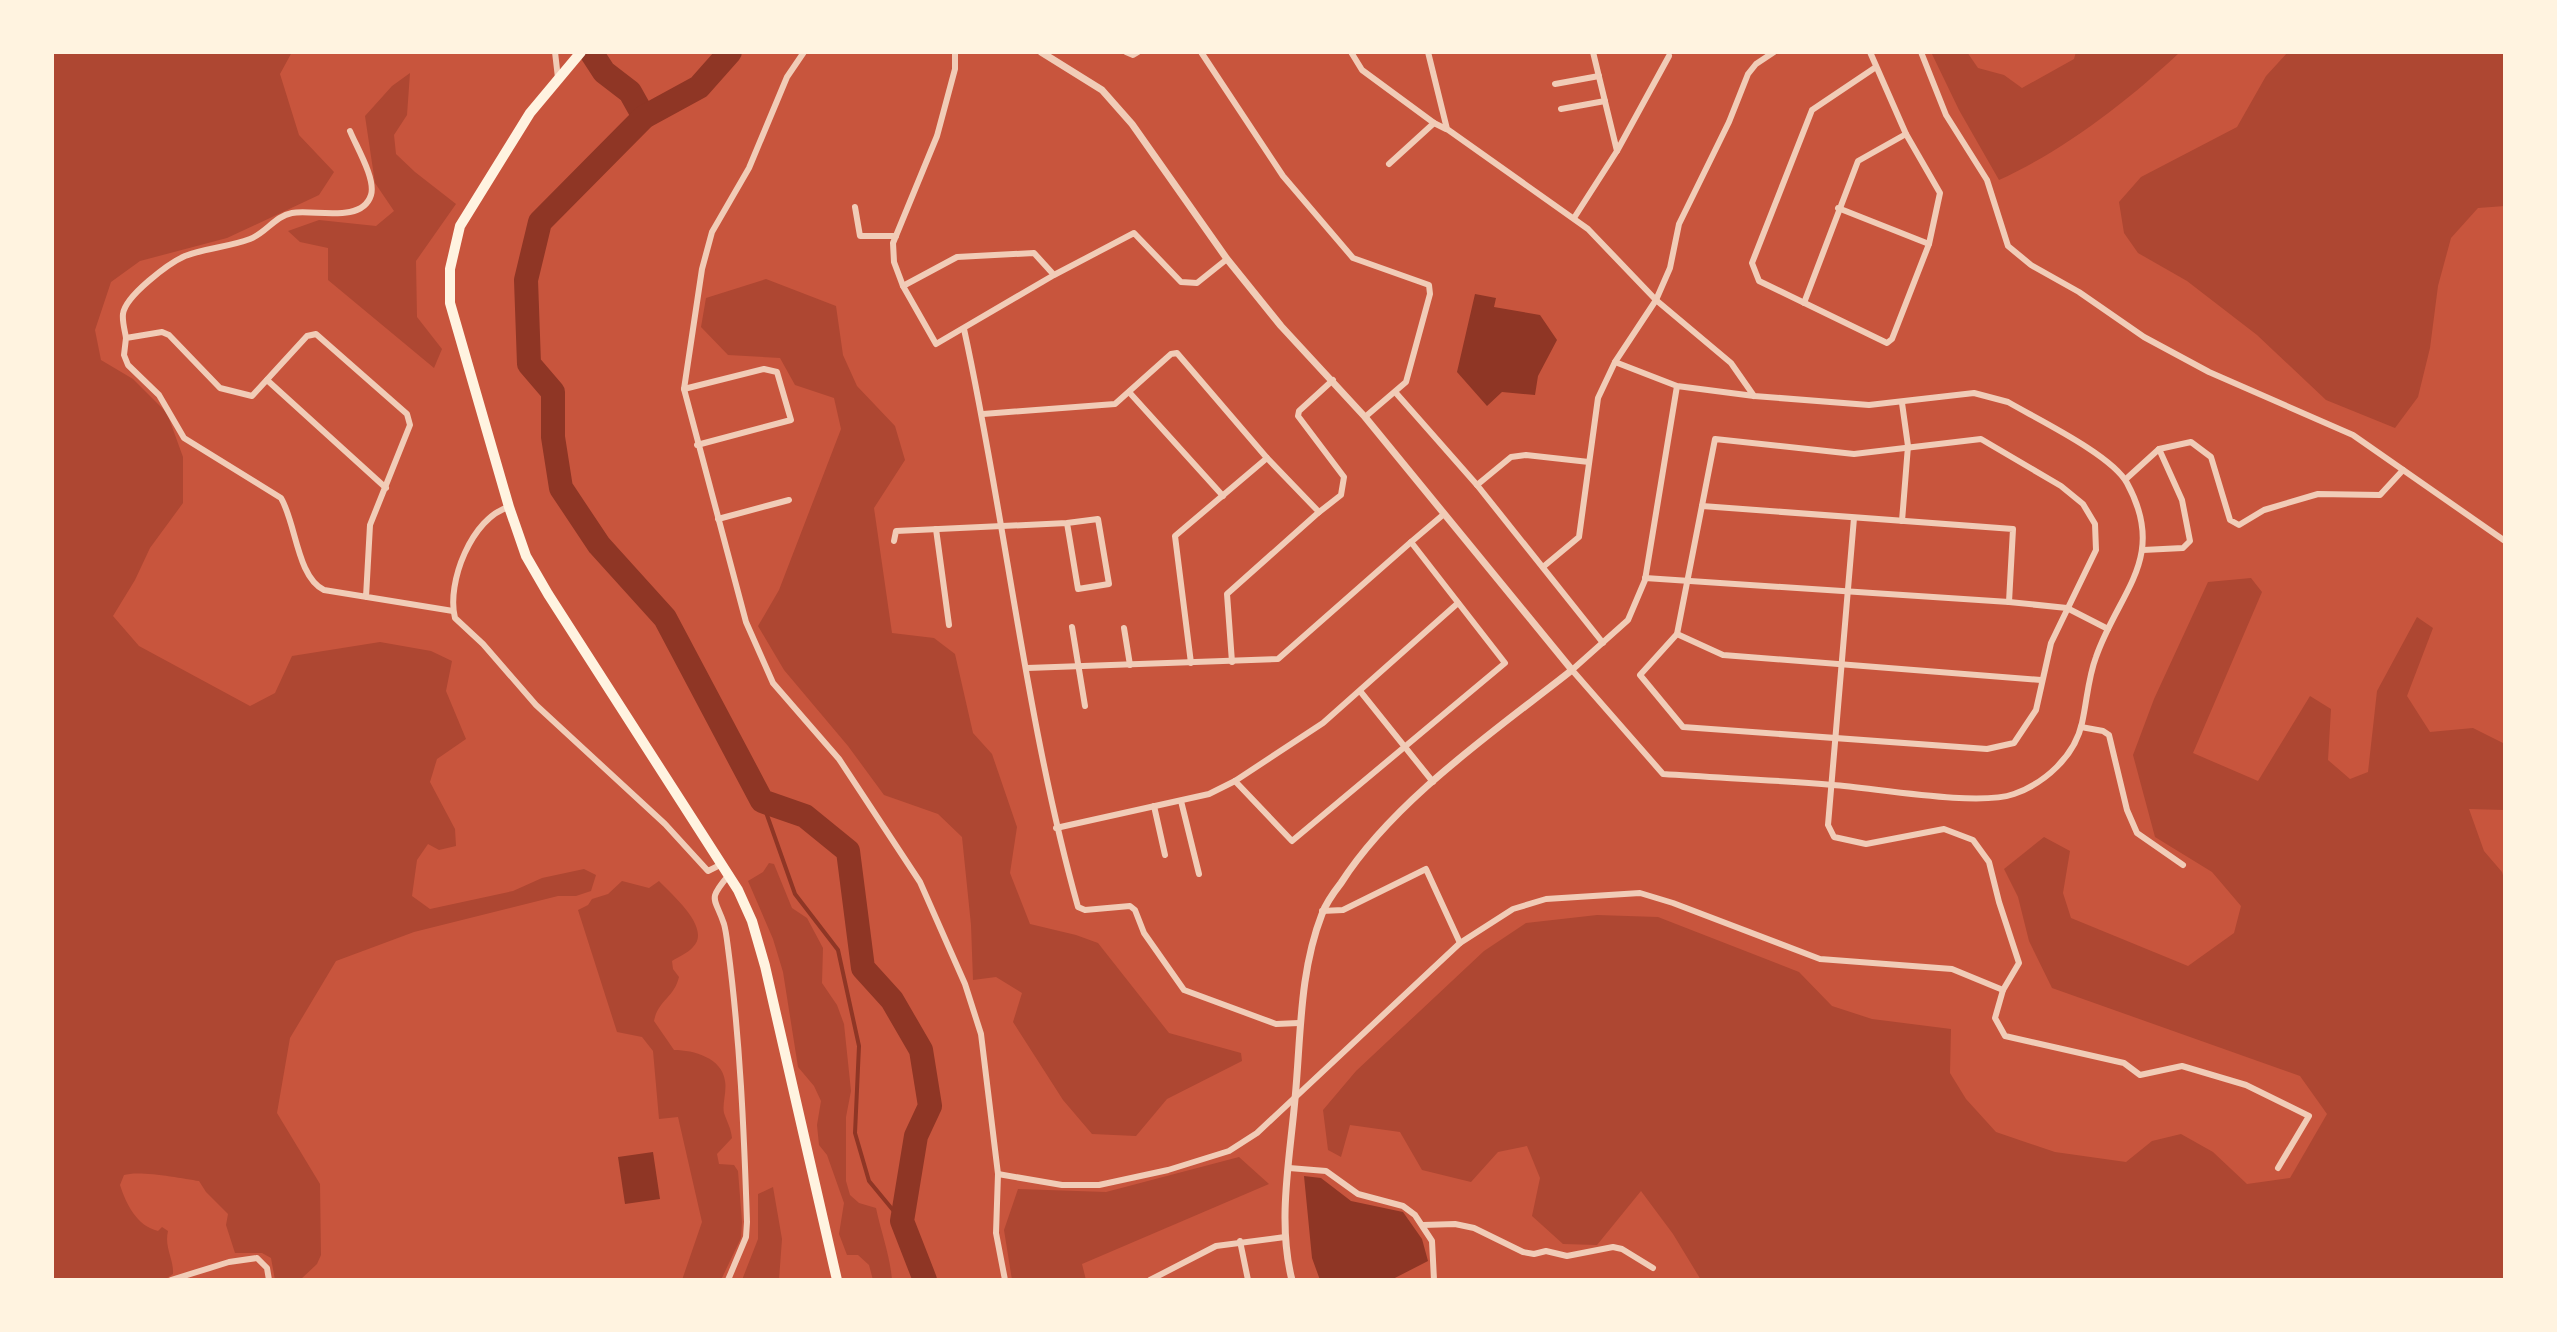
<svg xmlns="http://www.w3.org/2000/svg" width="2557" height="1332" font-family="'Roboto Condensed',sans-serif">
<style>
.green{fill:#ae4732}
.water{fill:#8f3625}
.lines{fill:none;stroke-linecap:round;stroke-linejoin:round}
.stream{stroke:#8f3625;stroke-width:4}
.river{stroke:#8f3625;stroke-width:24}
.minor{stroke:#f1ccb7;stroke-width:6}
.tertiary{stroke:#f1ccb7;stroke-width:7}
.trunk{stroke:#fff3e0;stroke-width:10}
</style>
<rect width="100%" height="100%" fill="#c8553d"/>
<g class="green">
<path d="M 52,52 L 292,52 L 280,74 L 299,135 L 334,172 L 319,195 L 227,238 L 140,261 L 111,282 L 95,330 L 101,360 L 133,379 L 167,413 L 183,457 L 183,503 L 150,548 L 135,580 L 113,616 L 139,646 L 250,706 L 275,693 L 292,656 L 380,642 L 431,651 L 452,661 L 446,691 L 466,739 L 437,759 L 430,782 L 455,829 L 456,846 L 439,850 L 428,844 L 417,860 L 412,896 L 430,909 L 513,891 L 542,878 L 584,869 L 596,875 L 591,891 L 576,896 L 558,896 L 414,932 L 336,961 L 290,1038 L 277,1113 L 320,1184 L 321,1255 L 317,1264 L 300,1280 L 275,1280 L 271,1258 L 262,1253 L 235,1253 L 226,1225 L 228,1214 L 206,1192 L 199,1181 C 181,1178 138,1170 124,1175 L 120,1185 C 126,1204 137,1226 158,1231 L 162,1227 L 168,1231 C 164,1248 174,1259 173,1274 L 164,1280 L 52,1280 Z"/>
<path d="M 1931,52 L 1967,52 L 1978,68 L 2004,75 L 2022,88 L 2074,59 L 2076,52 L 2180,52 C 2128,101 2065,150 1999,180 L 1959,110 Z"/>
<path d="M 2288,52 L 2505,52 L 2505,206 L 2478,208 L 2451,238 L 2438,286 L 2430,348 L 2418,397 L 2395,428 L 2326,400 L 2257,335 L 2187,281 L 2138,253 L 2124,233 L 2119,202 L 2141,177 L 2237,127 L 2266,76 Z"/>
<path d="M 410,73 L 407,115 L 394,135 L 396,154 L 415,172 L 456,204 L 416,261 L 417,317 L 442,349 L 434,368 L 328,280 L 328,248 L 300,242 L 288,231 L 319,220 L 376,226 L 394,211 L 375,183 L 365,116 L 392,86 Z"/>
<path d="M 766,279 L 836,306 L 843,355 L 857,386 L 895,426 L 905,460 L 874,508 L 892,633 L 934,638 L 955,654 L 973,733 L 992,754 L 1017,827 L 1010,873 L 1030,924 L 1076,935 L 1098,943 L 1169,1033 L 1241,1053 L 1242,1061 L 1167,1099 L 1136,1136 L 1092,1134 L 1063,1100 L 1013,1022 L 1022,993 L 996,977 L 973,980 L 971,925 L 962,837 L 938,814 L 884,795 L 848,746 L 784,670 L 758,626 L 779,590 L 841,429 L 834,398 L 795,385 L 780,358 L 728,355 L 701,327 L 706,298 Z"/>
<path d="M 2251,578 L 2262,592 L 2193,753 L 2258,781 L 2310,696 L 2331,709 L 2328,760 L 2350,779 L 2368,772 L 2377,691 L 2417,617 L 2433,628 L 2407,696 L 2430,732 L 2473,728 L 2505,744 L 2505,810 L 2469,809 L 2484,851 L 2502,872 L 2505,882 L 2505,1280 L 1701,1280 L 1673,1234 L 1641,1191 L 1597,1245 L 1563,1244 L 1532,1216 L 1540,1178 L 1527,1146 L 1498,1152 L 1471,1182 L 1422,1170 L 1400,1132 L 1350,1125 L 1341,1157 L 1328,1150 L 1323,1110 L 1356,1071 L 1484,951 L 1526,923 L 1597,915 L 1658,917 L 1799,972 L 1832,1006 L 1872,1019 L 1951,1029 L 1950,1073 L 1966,1099 L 1996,1132 L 2055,1152 L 2126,1162 L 2152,1141 L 2181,1134 L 2213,1152 L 2247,1184 L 2290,1178 L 2327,1114 L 2300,1076 L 2052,988 L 2029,941 L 2018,897 L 2004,869 L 2044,837 L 2070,851 L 2063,893 L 2071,918 L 2188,966 L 2234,933 L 2241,906 L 2212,872 L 2155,837 L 2133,755 L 2154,699 L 2208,582 Z"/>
<path d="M 769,863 L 774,864 L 792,908 L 807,918 L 823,948 L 822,983 L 837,1005 L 844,1024 L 851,1091 L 846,1117 L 846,1181 L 850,1195 L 859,1203 L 876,1208 C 881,1232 890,1255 892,1280 L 873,1280 L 869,1265 L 858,1255 L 847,1255 L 839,1234 L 844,1203 L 827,1155 L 819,1145 L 817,1125 L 821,1101 L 814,1086 L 798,1067 L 783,972 L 773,939 L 748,881 L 763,872 Z"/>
<path d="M 622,881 L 649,888 L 659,881 C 672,895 712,928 693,947 C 688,953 678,957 672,961 L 673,969 L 679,977 C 674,998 658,1000 654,1021 L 674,1050 C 694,1050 722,1058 725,1081 C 727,1091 722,1104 724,1113 C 727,1122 731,1128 732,1138 L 717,1154 L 719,1164 L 734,1165 L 738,1171 L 742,1222 L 741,1238 L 721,1280 L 682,1280 L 702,1222 L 678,1117 L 659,1119 L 653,1051 L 642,1037 L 617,1032 L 578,910 L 588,905 L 592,899 L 608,894 Z"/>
<path d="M 1239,1157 L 1269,1184 L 1082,1264 L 1086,1280 L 1012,1280 L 1004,1230 L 1018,1189 L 1106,1192 Z"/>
<path d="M 773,1187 L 782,1239 L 779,1280 L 742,1280 L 758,1239 L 758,1194 Z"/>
</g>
<g class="water">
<path d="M 1475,294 L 1496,298 L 1494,307 L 1540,315 L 1557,340 L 1538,376 L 1535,395 L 1502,392 L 1487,406 L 1457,372 Z"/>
<path d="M 653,1152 L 660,1199 L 625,1204 L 618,1157 Z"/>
<path d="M 1304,1176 L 1321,1178 L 1351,1201 L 1403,1212 L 1422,1239 L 1428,1261 L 1391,1280 L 1320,1280 L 1312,1258 Z"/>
</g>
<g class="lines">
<path class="stream" d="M 762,801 L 795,894 L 838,950 L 859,1046 L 855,1133 L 869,1181 L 902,1221"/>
<g class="river">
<path d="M 591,52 L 604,72 L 630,92 L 644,117"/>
<path d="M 730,52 L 699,87 L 644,117 L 540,222 L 526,280 L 529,364 L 553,392 L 553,437 L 561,488 L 599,545 L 665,618 L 762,801 L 805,816 L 848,851 L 863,968 L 892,1000 L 921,1050 L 930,1106 L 916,1136 L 902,1221 L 925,1280"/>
</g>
<g class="minor">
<path d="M 555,52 L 558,78"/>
<path d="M 804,52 L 787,77 L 749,168 L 712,232 L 702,269 L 684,389 L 746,622 L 773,683 L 839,759 L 920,882 L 965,984 L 981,1034 L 998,1174 L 996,1233 L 1005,1280"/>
<path d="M 1126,52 L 1133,55 L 1138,52"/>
<path d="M 1201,52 L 1283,176 L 1353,258 L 1429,285 L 1430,294 L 1406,382 L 1365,417"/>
<path d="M 1351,52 L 1362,70 L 1434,123 L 1446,129"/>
<path d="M 1428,52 L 1447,129 L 1588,229 L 1656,300 L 1731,363 L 1754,396"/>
<path d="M 1870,52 L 1906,134 L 1940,193 L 1929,244 L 1892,339 L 1887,343 L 1759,281 L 1752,263 L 1812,110 L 1876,67"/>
<path d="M 1921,52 L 1946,115 L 1987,180 L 2008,246 L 2031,265 L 2079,292 L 2144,337 L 2209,372 L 2353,435 L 2505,541"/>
<path d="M 1555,84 L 1599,76"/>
<path d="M 1561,109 L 1605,101"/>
<path d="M 1617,151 L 1669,56"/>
<path d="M 1389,164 L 1434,123"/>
<path d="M 855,207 L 860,236 L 896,236"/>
<path d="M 1838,208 L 1929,244"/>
<path d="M 1574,218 L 1617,151 L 1593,52"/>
<path d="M 1054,275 L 1034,253 L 957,257 L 903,286 L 936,344 L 1054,275 L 1134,233 L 1181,282 L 1197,283 L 1227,259"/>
<path d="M 903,286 L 894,262 L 893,243 L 937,136 L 955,69 L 955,52"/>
<path d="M 1804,303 L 1858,161 L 1906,134"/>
<path d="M 964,329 C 1006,521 1025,718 1078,907 L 1085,910 L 1130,906 L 1135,910 L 1144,933 L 1184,990 L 1276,1024 L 1299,1023"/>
<path d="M 126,338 C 125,331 122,321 123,314 C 125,296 169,263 185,256 C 206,248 229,247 250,239 C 266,233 275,216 292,213 C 314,209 362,224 371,195 C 376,179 356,146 350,131"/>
<path d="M 1615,362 L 1677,386 L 1754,396 L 1869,405 L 1974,393 L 2008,402 C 2037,419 2112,455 2127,483 C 2168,558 2119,591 2096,657 C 2088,678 2087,701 2082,723 C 2075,756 2045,783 2014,794 C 1978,807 1875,788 1833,785 C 1776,780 1720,778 1663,774 L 1572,670 L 1628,620 L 1645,580 L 1677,386"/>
<path d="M 267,380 L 386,488"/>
<path d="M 684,389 L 764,369 L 777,372 L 791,420 L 697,445"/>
<path d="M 1129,392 L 1223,496"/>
<path d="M 1396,393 L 1477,485 L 1603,643"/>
<path d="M 983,414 L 1115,404 L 1171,354 L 1177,353 L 1267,458 L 1319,512 L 1227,594 L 1232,662"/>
<path d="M 1715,439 L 1854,454 L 1981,439 L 2061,486 L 2083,504 L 2095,524 L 2096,550 L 2051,643 L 2036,710 L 2014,743 L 1987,749 L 1683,727 L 1640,675 L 1677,634 Z"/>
<path d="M 2126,479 L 2159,449 L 2191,442 L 2211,457 L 2230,520 L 2239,525 L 2264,510 L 2318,494 L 2380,495 L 2403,470"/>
<path d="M 1477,485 L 1511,457 L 1526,455 L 1589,462"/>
<path d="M 1702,506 L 2013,529 L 2009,602"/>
<path d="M 509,507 C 472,517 446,583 455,618 L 483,644 L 536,705 L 665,824 L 708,871 L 722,864"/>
<path d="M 1318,513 L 1341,495 L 1344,477 L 1298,416 L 1299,411 L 1333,380"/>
<path d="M 1854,518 L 1828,825 L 1834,837 L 1866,844 L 1944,829 L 1973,840 L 1989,862 L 1999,902 L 2019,963 L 2003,990 L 1995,1018 L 2005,1036 L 2124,1063 L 2140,1075 L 2182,1066 L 2246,1085 L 2309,1116 L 2278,1168"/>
<path d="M 718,519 L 789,500"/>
<path d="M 1902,521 L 1908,446 L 1902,403"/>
<path d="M 936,529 L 949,625"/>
<path d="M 894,541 L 896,531 L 1067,523 L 1098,519 L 1109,584 L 1078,589 L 1067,523"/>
<path d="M 1411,542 L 1444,514"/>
<path d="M 2143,550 L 2183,548 L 2190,541 L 2182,500 L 2159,449"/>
<path d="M 1543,567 L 1579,537 L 1598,398 L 1615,362 L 1656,300 L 1670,268 L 1679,224 L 1729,122 L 1748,74 L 1756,64 L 1774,52"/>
<path d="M 1645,578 L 2009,602 L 2067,608 L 2108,629"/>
<path d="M 366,597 L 370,525 L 410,425 L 407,414 L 316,334 L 307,336 L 252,396 L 220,388 L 169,335 L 162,332 L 126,338 L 124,355 L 128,365 L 159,395 L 184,438 L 281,498 C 296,523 297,577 324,590 L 453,611"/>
<path d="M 1072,627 L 1085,706"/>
<path d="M 1124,628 L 1130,665"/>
<path d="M 1677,634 L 1723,655 L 2041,680"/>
<path d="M 1191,663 L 1175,536 L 1267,458"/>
<path d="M 1027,668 L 1278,659 L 1411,542 L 1505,663 L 1292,841 L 1235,781"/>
<path d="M 1360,691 L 1433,782"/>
<path d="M 2081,727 L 2103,731 L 2109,735 L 2127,810 L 2137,833 L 2183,865"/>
<path d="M 1181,801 L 1199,874"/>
<path d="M 1154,806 L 1165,855"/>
<path d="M 1056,828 L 1209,794 L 1235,781 L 1323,723 L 1458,603"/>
<path d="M 1322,911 L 1343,910 L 1426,869 L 1460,943"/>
<path d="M 1289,1168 L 1326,1171 L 1358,1194 L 1403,1206 L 1415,1215 L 1432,1241 L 1434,1280"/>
<path d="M 998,1174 L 1062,1185 L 1099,1185 L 1168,1170 L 1229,1151 L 1257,1133 L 1460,943 L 1513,909 L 1546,899 L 1640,893 L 1673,903 L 1820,959 L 1952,969 L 2003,990"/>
<path d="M 1423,1225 L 1455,1224 L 1474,1228 L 1523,1252 L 1534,1254 L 1546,1251 L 1567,1256 L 1613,1247 L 1622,1249 L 1653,1268"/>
<path d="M 1240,1241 L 1248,1280"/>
<path d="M 171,1280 L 229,1262 L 257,1258 L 267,1268 L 269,1280"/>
<path d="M 728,1280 L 746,1237 L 747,1222 C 744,1130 740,1039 728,948 C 727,940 726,931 724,924 C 715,897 707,901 728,876"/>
<path d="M 1150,1280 L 1216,1246 L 1285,1237"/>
</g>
<path class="tertiary" d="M 1041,52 L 1102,90 L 1132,124 L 1227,259 L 1281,326 L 1365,417 L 1572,670 C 1495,731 1394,800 1341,883 C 1334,892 1326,903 1322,914 C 1299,973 1301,1037 1295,1099 C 1290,1158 1277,1222 1292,1280"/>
<path class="trunk" d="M 581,52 L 530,113 L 460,226 L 450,269 L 450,303 L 509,507 L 526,556 L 548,594 L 738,890 L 752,921 L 765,966 L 837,1280"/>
</g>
<rect width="2557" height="1332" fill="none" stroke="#fff3e0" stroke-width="108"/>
</svg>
